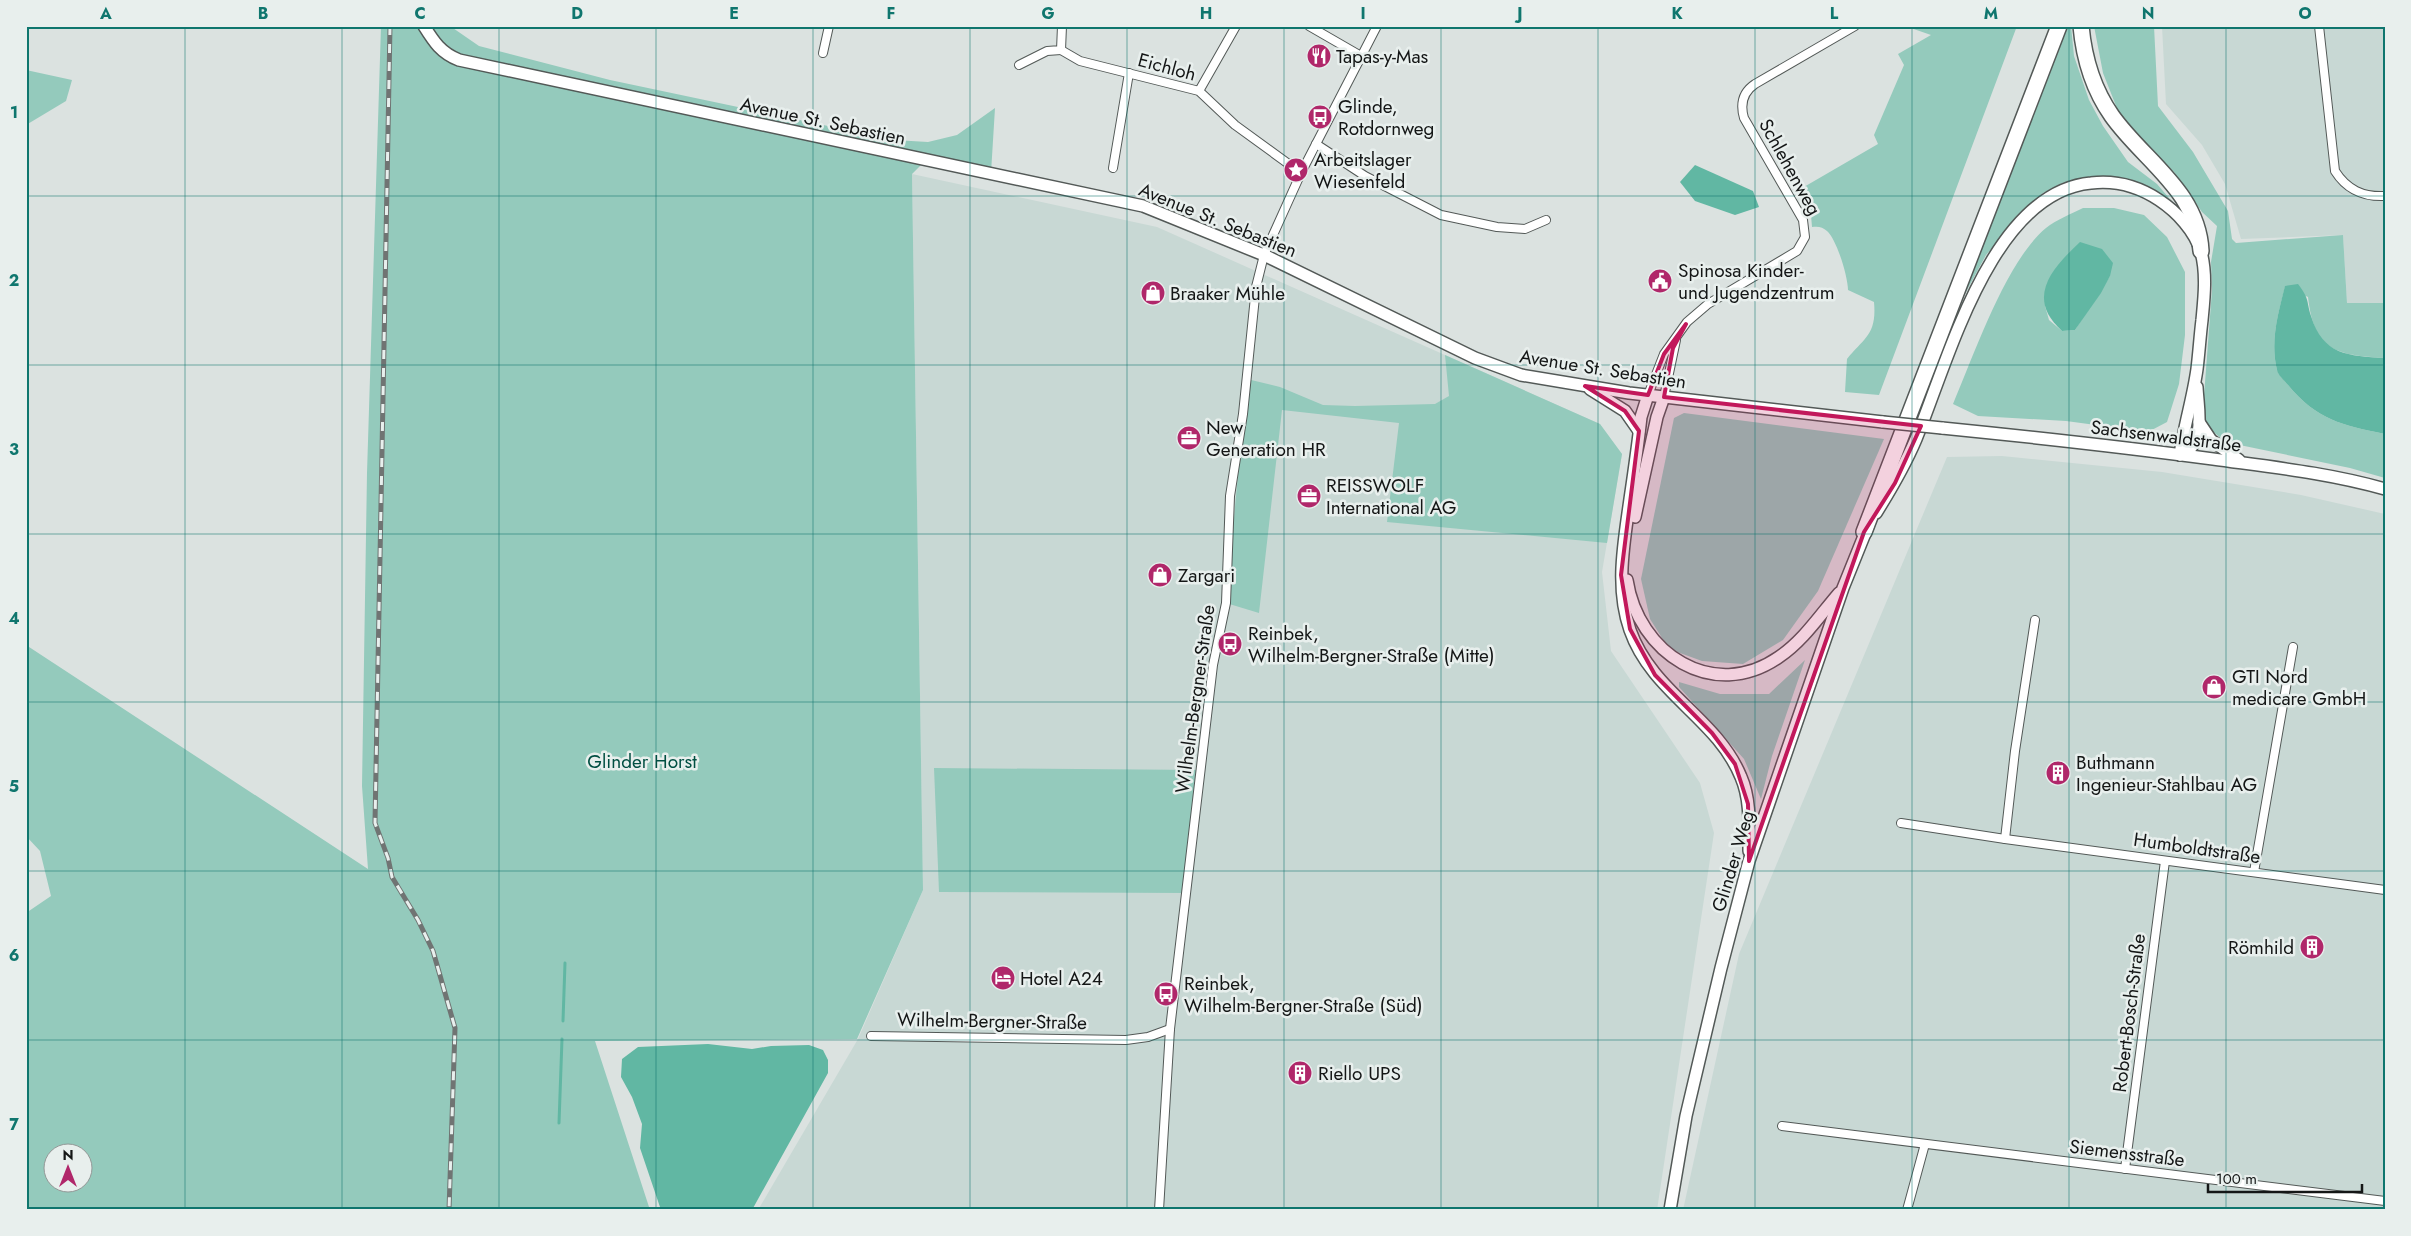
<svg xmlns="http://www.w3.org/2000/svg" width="2411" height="1236" font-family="Jost,sans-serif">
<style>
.built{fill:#c8d8d4}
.green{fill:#94cabc;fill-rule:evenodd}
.water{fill:#61b7a3}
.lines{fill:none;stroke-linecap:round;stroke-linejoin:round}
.stream{stroke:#61b7a3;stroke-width:3}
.street-casing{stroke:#535957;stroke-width:10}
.secondary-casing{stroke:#535957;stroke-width:14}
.highway-casing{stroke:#535957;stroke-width:18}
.street{stroke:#fff;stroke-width:8}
.secondary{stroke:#fff;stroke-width:11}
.highway{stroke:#fff;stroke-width:15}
.rail-casing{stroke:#707473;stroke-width:5}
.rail{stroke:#e8efed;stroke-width:3;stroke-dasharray:9;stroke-linecap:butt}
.secondary-bridge-casing{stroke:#535957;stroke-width:14;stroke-linecap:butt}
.secondary-bridge{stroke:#fff;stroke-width:11}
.marked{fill:#c2185b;fill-opacity:0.2;stroke:#c2185b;stroke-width:4;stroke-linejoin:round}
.grid{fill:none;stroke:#0f766e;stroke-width:1;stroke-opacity:0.55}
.labels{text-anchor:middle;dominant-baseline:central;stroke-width:5;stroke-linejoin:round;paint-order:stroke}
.poi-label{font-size:19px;fill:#141616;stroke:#e8efed;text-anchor:start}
.street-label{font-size:19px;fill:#141616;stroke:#e8efed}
.park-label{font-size:19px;fill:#004f42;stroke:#e8efed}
.neatline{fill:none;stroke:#0f766e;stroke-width:2}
.grid-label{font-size:16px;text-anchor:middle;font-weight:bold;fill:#0f766e}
</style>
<rect width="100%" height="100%" fill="#dbe2e0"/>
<g class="built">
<path d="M 2162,26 L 2385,26 L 2385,303 L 2347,303 L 2343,235 L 2241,239 L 2225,184 L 2202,145 L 2166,104 Z"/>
<path d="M 912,174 L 1157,227 L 1600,424 L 1622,454 L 1602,572 L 1611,651 L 1700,783 L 1714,833 L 1657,1210 L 758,1210 L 858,1039 L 923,890 Z"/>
<path d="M 2002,456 L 2162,472 L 2301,495 L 2385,514 L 2385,1210 L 1683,1210 L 1739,954 L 1947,457 Z"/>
</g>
<g class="green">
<path d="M 381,26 L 450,26 L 479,46 L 610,80 L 894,140 L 928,142 L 957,135 L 995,108 L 991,173 L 925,161 L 912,174 L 923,890 L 857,1039 L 595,1041 L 650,1210 L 26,1210 L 26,913 L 51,896 L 40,851 L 26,836 L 26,645 L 368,869 L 362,786 L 367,473 ZM 52,1154 L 82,1154 L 82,1184 L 52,1184 Z"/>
<path d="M 1905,26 L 2017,26 L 1879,395 L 1845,392 L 1847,359 C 1864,338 1877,335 1874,302 L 1848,290 C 1848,277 1837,240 1827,231 C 1823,227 1818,226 1812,227 L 1811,215 L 1797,191 L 1878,144 L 1874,135 L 1904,65 L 1898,54 L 1931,35 Z"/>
<path d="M 2065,26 L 2071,26 L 2074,56 L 2089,100 L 2103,126 L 2128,162 L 2157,184 L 2181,212 L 2118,178 L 2090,177 L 2062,183 L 2043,193 L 2024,211 L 1986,255 L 1953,316 Z"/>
<path d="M 2094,26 L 2154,26 L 2158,106 L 2193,152 L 2228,211 L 2232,239 L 2236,243 L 2343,235 L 2347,303 L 2385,303 L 2385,358 C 2336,355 2314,351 2308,297 L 2285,287 C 2278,314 2270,341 2277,370 C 2279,375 2284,380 2288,385 C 2317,420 2342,425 2385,434 L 2385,478 L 2350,468 L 2225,442 L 2208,427 L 2203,409 L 2212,290 L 2211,262 L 2217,226 L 2202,212 L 2174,172 L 2122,121 L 2103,73 Z"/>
<path d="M 26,70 L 72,80 L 66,101 L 26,125 Z"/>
<path d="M 2083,208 L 2114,208 L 2144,215 L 2167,237 L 2185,272 L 2185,335 L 2179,384 L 2167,422 L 2148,432 L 2066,421 L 1978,416 L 1953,404 C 1974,355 2006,261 2046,228 C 2056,220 2071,214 2083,208 ZM 2110,276 L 2075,330 L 2062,331 L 2049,320 L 2045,306 Z"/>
<path d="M 1445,355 L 1600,424 L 1622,454 L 1607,543 L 1387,522 L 1399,423 L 1282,410 L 1259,613 L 1226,603 L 1247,379 L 1280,387 L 1323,405 L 1355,406 L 1435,404 L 1449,396 Z"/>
<path d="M 1684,413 L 1884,439 L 1818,591 L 1783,640 L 1743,664 L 1702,661 L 1669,649 L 1650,619 L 1641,579 L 1674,418 Z"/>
<path d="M 1805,660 L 1772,756 L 1761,799 L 1744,759 L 1679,687 L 1679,682 L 1720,694 L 1769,694 Z"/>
<path d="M 934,768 L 1201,770 L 1186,893 L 939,892 Z"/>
</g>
<g class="water">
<path d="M 1695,165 L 1753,191 L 1759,207 L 1735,215 L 1695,201 L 1680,182 Z"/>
<path d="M 2080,242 L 2102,249 L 2113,263 L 2110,276 L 2101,293 L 2075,330 L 2062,331 C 2025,298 2052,268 2080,242 Z"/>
<path d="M 2298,284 C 2310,300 2306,300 2311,316 C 2323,355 2348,356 2385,358 L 2385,434 C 2342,425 2317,420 2288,385 C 2284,380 2278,375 2277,370 C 2270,341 2278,314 2285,286 Z"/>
<path d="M 708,1044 L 752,1049 L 771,1046 L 809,1045 L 823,1050 L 828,1060 L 828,1073 L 752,1210 L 661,1210 L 640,1148 L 642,1124 L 632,1097 L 621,1077 L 622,1059 L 638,1047 Z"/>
</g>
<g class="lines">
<g class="stream">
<path d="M 563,1021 L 565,963"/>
<path d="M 559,1123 L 562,1039"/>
</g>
<defs>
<g id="street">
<path d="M 1309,26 L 1361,56"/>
<path d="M 2319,26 L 2335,171 C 2347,190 2363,197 2385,196"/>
<path d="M 1061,50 L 1080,61 L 1199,91 L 1235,125 L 1301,173"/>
<path d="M 823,53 L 829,26"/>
<path d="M 1019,65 L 1047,51 L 1061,50 L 1062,26"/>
<path d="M 1199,91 L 1236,26"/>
<path d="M 1316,144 L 1365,176 L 1441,215 L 1497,227 L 1525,229 L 1546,220"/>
<path d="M 1113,168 L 1129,73"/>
<path d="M 1648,395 L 1664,354 L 1687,322 L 1708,304 L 1797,251 L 1805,237 L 1803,220 L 1744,118 C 1740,104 1743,92 1755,84 L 1855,26"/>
<path d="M 1664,397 L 1676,340"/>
<path d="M 1901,823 L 2005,839 L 2385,890"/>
<path d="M 2005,839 L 2015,751 L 2035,620"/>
<path d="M 2254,872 L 2293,647"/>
<path d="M 871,1036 L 1126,1040 L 1148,1037 L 1170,1029"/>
<path d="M 1782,1126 L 2385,1201"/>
<path d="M 2125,1169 L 2165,861"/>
<path d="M 1159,1210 L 1170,1029 L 1213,665 L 1226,603 L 1230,496 L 1243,414 L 1256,287 L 1264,255 L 1301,173 L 1377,26"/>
<path d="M 1907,1210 L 1925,1144"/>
</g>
<g id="secondary">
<path d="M 424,26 C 434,42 441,53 459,60 L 1143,206 L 1264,255 L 1475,358 L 1521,375 L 1629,393 L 1883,422"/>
<path d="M 1590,389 L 1625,411 L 1639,431"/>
<path d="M 1648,395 L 1641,417 C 1638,444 1634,472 1630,499 C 1624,543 1615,587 1630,630 C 1652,693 1717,718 1741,777 C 1751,800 1749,827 1749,851"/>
<path d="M 2199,422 L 2211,440 L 2239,460"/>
<path d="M 1942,428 C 2032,437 2123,447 2213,459 C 2271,467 2329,473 2385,489"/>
<path d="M 2180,455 C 2207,444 2198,411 2197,387"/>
<path d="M 1876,513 C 1891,489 1905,465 1916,439 C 1948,362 1991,192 2091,183 C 2116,180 2138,186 2159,200 C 2177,212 2195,231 2201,252 C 2207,274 2204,299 2202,320 C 2200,336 2199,353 2197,369 C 2193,398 2184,426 2180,455"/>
<path d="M 1635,517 L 1657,417 L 1664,397"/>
<path d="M 1627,580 C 1638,653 1713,703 1779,657 C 1803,641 1820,615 1839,593"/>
<path d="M 1670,1210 L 1686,1116 L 1721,968 L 1749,861 L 1843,588 L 1868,526"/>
</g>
<g id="highway">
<path d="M 2081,26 C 2084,59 2093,89 2112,116 C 2144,161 2198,191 2201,251"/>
<path d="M 1864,532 L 2059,26"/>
</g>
</defs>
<use href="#street" class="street-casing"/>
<use href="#secondary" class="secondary-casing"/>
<use href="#highway" class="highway-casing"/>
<use href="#street" class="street"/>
<use href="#secondary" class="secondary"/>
<use href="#highway" class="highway"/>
<defs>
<path id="rail" d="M 390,26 L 375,823 L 388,858 L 392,877 L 418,920 L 433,951 L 455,1028 L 449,1210"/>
</defs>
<use href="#rail" class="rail-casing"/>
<use href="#rail" class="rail"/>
<defs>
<path id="secondary-bridge" d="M 1883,422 L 1942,428"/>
</defs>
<use href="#secondary-bridge" class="secondary-bridge-casing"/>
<use href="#secondary-bridge" class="secondary-bridge"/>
</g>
<path class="marked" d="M 1686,324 L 1673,348 L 1664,397 L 1921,426 L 1895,483 L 1864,532 L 1749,861 L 1748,804 L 1735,764 L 1712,733 L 1655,675 L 1630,629 L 1621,575 L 1639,431 L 1625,411 L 1585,386 L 1648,395 L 1664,354 Z"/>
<path class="grid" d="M 185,26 L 185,1210M 342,26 L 342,1210M 499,26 L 499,1210M 656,26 L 656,1210M 813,26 L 813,1210M 970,26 L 970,1210M 1127,26 L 1127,1210M 1284,26 L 1284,1210M 1441,26 L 1441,1210M 1598,26 L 1598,1210M 1755,26 L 1755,1210M 1912,26 L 1912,1210M 2069,26 L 2069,1210M 2226,26 L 2226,1210M 26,196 L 2385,196M 26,365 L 2385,365M 26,534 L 2385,534M 26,702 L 2385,702M 26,871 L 2385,871M 26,1040 L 2385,1040"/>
<defs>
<symbol id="restaurant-disc" viewBox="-11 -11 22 22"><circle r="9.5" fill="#b0276a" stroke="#e8efed"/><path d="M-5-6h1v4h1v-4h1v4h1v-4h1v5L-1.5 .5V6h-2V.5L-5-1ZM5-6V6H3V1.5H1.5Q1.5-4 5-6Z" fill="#fff"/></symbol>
<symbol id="bus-disc" viewBox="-11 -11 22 22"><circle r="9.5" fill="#b0276a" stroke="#e8efed"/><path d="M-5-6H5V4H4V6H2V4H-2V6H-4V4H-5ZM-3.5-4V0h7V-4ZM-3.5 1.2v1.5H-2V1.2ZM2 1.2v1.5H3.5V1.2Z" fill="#fff"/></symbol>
<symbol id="sight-disc" viewBox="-11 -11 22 22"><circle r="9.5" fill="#b0276a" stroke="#e8efed"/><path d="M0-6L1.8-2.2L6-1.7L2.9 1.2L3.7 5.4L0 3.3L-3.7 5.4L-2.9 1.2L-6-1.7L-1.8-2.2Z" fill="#fff"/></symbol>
<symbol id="civic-disc" viewBox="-11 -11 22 22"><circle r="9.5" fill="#b0276a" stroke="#e8efed"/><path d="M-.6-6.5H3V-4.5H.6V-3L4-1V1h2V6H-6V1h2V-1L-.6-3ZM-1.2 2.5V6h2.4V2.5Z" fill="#fff"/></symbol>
<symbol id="shop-disc" viewBox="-11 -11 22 22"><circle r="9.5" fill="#b0276a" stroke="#e8efed"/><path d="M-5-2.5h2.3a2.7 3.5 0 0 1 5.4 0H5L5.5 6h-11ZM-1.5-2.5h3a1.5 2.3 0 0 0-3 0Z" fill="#fff"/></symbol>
<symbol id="office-disc" viewBox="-11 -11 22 22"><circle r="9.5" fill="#b0276a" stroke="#e8efed"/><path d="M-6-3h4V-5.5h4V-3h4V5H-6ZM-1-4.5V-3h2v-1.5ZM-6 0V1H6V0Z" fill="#fff"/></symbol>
<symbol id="building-disc" viewBox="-11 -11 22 22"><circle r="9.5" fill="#b0276a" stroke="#e8efed"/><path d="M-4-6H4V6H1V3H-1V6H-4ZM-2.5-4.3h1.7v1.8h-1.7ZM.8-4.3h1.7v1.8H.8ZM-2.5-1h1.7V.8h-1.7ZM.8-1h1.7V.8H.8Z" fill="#fff"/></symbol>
<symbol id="hotel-disc" viewBox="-11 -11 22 22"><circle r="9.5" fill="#b0276a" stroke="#e8efed"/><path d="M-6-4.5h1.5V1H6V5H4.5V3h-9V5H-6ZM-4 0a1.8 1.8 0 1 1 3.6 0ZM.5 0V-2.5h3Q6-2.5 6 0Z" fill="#fff"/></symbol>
</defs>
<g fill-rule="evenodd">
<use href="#restaurant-disc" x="1305" y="42" width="28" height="28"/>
<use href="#bus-disc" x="1306" y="103" width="28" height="28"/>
<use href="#sight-disc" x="1282" y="156" width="28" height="28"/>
<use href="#civic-disc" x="1646" y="267" width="28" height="28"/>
<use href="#shop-disc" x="1139" y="279" width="28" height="28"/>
<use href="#office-disc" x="1175" y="424" width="28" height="28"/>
<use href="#office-disc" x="1295" y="482" width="28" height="28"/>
<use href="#shop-disc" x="1146" y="561" width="28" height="28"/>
<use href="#bus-disc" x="1216" y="630" width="28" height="28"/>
<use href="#shop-disc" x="2200" y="673" width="28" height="28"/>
<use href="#building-disc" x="2044" y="759" width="28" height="28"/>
<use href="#building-disc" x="2298" y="933" width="28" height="28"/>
<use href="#hotel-disc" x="989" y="964" width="28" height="28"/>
<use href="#bus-disc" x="1152" y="980" width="28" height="28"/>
<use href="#building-disc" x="1286" y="1059" width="28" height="28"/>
</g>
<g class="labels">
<g class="poi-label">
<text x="1336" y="56">Tapas-y-Mas</text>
<text x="1338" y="106">Glinde,<tspan x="1338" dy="22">Rotdornweg</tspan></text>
<text x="1314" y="159">Arbeitslager<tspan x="1314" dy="22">Wiesenfeld</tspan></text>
<text x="1678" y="270">Spinosa Kinder-<tspan x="1678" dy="22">und Jugendzentrum</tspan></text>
<text x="1170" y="293">Braaker Mühle</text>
<text x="1206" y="427">New<tspan x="1206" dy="22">Generation HR</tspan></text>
<text x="1326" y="485">REISSWOLF<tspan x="1326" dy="22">International AG</tspan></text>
<text x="1178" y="575">Zargari</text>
<text x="1248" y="633">Reinbek,<tspan x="1248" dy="22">Wilhelm-Bergner-Straße (Mitte)</tspan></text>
<text x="2232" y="676">GTI Nord<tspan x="2232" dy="22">medicare GmbH</tspan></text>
<text x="2076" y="762">Buthmann<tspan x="2076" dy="22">Ingenieur-Stahlbau AG</tspan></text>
<text x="2294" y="947" text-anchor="end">Römhild</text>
<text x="1020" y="978">Hotel A24</text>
<text x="1184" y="983">Reinbek,<tspan x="1184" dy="22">Wilhelm-Bergner-Straße (Süd)</tspan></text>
<text x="1318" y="1073">Riello UPS</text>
</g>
<g class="street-label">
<text transform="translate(1167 67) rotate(15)">Eichloh</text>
<text transform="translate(823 121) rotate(12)">Avenue St. Sebastien</text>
<text transform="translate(1790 167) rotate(61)">Schlehenweg</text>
<text transform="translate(1218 220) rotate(22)">Avenue St. Sebastien</text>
<text transform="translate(1603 369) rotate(9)">Avenue St. Sebastien</text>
<text transform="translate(2166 436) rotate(7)">Sachsenwaldstraße</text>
<text transform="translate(1195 699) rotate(-82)">Wilhelm-Bergner-Straße</text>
<text transform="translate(2197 848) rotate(8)">Humboldtstraße</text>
<text transform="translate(1733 861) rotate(-73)">Glinder Weg</text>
<text transform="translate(2129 1013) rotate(-83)">Robert-Bosch-Straße</text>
<text transform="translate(992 1021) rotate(1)">Wilhelm-Bergner-Straße</text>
<text transform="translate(2127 1153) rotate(7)">Siemensstraße</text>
</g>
<g class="park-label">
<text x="642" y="761">Glinder Horst</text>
</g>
</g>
<rect width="2411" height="1236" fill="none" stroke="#e8efed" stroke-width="55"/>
<g transform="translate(68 1168)"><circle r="24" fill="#e8efed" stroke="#939897"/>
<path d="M0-4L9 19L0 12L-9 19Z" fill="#b0276a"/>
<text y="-8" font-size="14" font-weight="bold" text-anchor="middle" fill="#141616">N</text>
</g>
<path d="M2208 1184v8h154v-8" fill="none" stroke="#141616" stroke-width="2.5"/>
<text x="2216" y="1184" font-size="15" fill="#141616" stroke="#e8efed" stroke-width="4" paint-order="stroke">100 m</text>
<rect x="28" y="28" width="2356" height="1180" class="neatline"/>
<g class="grid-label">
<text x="106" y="19">A</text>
<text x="263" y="19">B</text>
<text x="420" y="19">C</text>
<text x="577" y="19">D</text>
<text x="734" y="19">E</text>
<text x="891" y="19">F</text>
<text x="1048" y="19">G</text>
<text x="1206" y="19">H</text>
<text x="1363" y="19">I</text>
<text x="1520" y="19">J</text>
<text x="1677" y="19">K</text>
<text x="1834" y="19">L</text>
<text x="1991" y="19">M</text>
<text x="2148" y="19">N</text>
<text x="2305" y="19">O</text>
<text x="14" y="118">1</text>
<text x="14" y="286">2</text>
<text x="14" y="455">3</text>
<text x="14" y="624">4</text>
<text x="14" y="792">5</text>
<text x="14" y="961">6</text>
<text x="14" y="1130">7</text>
</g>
</svg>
